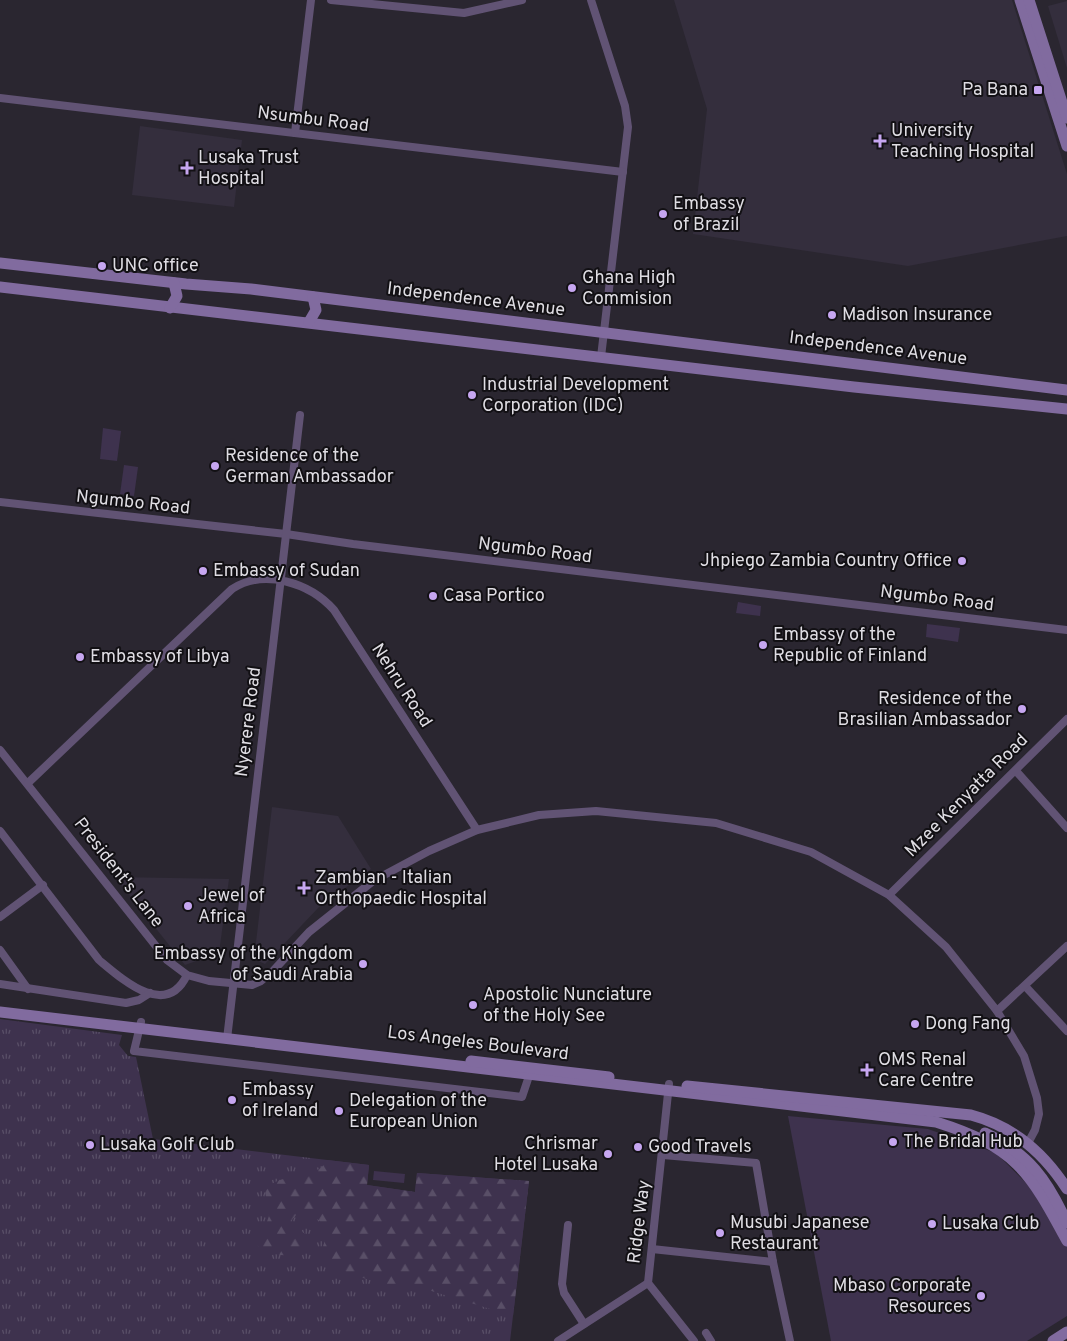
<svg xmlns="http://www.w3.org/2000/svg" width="1067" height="1341" font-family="Overpass,sans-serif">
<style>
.built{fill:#342e3d}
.grass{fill:url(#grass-tufts)}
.forest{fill:url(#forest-firs)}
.pitch{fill:#3e324e}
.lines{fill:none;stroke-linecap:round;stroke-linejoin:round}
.minor{stroke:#615374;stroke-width:8}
.secondary{stroke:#816b9f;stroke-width:11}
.poi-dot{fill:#c6a6f0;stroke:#121014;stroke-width:2}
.labels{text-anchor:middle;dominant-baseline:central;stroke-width:4;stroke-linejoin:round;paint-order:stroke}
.poi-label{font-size:18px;fill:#dfdde3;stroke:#121014;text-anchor:start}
.street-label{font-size:18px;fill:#dfdde3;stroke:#121014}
</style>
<defs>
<pattern id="grass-tufts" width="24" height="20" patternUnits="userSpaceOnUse" patternTransform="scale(1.25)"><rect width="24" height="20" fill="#3e324e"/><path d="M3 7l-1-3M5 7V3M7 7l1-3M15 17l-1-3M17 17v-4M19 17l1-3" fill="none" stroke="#594f67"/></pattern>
<pattern id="forest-firs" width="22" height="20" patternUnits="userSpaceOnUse" patternTransform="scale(1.25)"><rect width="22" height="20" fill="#3e324e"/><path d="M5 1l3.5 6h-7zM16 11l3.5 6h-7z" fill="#594f67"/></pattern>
</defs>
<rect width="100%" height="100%" fill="#2a2630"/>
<g class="built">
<path d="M 674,0 L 1012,0 L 1067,174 L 1067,236 L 908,266 L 693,234 L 707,109 Z"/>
<path d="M 1067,1 L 1067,68 L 1048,6 Z"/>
<path d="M 140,126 L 242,140 L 234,207 L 132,195 Z"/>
<path d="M 272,807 L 338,816 L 371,869 L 319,907 L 265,964 L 254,959 Z"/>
<path d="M 115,877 L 229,879 L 219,953 L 185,965 Z"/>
</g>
<path class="grass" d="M 0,1019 L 122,1035 L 119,1045 L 128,1056 L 136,1057 L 153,1139 L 369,1165 L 367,1185 L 415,1192 L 417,1173 L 529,1181 L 510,1341 L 0,1341 Z"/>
<path class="forest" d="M 327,1160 L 369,1165 L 367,1185 L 415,1192 L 417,1173 L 529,1181 L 513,1316 L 412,1285 L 383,1284 L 350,1274 L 329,1262 L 322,1254 C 328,1229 326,1215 297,1214 L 291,1221 C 296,1232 314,1232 307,1249 C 294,1259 264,1257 254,1242 L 264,1230 L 269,1216 L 265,1191 C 278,1170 317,1182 327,1160 Z"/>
<g class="pitch">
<path d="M 103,428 L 121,431 L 117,461 L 100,459 Z"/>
<path d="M 124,465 L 138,467 L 134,496 L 120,494 Z"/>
<path d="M 738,602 L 761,606 L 760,616 L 736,613 Z"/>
<path d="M 927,624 L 960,628 L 958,642 L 926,637 Z"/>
<path d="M 788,1116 L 928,1129 L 996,1153 L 1045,1202 L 1067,1246 L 1067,1316 L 1027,1341 L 831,1341 Z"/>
<path d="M 374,1171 L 405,1174 L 404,1183 L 373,1180 Z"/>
</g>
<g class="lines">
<g class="minor">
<path d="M 331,0 L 464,13 L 522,0"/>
<path d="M 591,0 L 625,106 L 628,127 L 601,357"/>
<path d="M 0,98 L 623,172"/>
<path d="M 295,133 L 311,0"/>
<path d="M 0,502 L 286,534 L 353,544 L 1067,630"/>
<path d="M 0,750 L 167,960 L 187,975 L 209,981 L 252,985 L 261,981 L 273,971 L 309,932 L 373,881 L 429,851 L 477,830 L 539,815 L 596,811 L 716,823 L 811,852 L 889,895 L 946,947 L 997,1011 L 1024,1056 L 1037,1098 L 1039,1114 L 1035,1130 L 1028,1143"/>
<path d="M 1016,771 L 1067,828"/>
<path d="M 28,783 L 232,589 C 264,568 310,583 334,610 L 477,830"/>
<path d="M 0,831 L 99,960 C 123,980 166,1019 187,975"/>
<path d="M 889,895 L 1067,719"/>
<path d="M 0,917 L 43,885"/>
<path d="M 0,950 L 28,989"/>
<path d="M 0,984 L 126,1003 L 139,1000 L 150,993"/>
<path d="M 1025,986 L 1067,1031"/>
<path d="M 997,1011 L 1067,946"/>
<path d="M 141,1022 L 134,1051 L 522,1097 L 529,1076"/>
<path d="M 227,1039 L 300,415"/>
<path d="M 669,1084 L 648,1283 L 694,1341"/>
<path d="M 663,1155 L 756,1163 L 773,1262 L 790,1341"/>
<path d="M 568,1225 L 562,1284 L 564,1293 L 584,1324"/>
<path d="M 652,1249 L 773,1262"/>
<path d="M 706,1333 L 711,1341"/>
<path d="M 558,1341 L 648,1283"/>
</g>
<g class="secondary">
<path d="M 1020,0 L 1067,146"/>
<path d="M 1029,0 L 1067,118"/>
<path d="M 0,263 L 186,284 L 251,289 L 1067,390"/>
<path d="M 0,287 L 854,387 L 1067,409"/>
<path d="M 170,308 L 177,296 L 174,283"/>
<path d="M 309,322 L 316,310 L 313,297"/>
<path d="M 0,1012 L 936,1122 C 1015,1147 1029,1170 1067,1241"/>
<path d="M 471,1061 L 609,1077"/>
<path d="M 687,1086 L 971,1115 C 1013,1126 1044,1153 1067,1189"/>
<path d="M 985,1133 C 1029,1154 1047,1179 1067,1223"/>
<path d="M 1053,1341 L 1067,1332"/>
</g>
</g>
<g class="poi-dot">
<rect x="1033" y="85" width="10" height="10" rx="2.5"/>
<path d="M877.5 133.5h5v5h5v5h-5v5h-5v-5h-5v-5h5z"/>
<path d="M184.5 160.5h5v5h5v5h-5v5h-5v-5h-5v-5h5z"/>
<circle cx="663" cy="214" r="5"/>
<circle cx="102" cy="266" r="5"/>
<circle cx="572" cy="288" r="5"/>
<circle cx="832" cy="315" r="5"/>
<circle cx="472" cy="395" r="5"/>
<circle cx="215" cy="466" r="5"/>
<circle cx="962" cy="561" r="5"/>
<circle cx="203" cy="571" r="5"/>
<circle cx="433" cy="596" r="5"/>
<circle cx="763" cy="645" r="5"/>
<circle cx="80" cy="657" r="5"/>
<circle cx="1022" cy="709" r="5"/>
<path d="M301.5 880.5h5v5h5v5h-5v5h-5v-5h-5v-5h5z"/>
<circle cx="188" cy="906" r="5"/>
<circle cx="363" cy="964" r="5"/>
<circle cx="473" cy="1005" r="5"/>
<circle cx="915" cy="1024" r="5"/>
<path d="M864.5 1062.5h5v5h5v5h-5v5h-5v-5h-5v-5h5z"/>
<circle cx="232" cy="1100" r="5"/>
<circle cx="339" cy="1111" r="5"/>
<circle cx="893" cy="1142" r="5"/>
<circle cx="90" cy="1145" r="5"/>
<circle cx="638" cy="1147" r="5"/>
<circle cx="608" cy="1154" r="5"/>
<circle cx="932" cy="1224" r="5"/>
<circle cx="720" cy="1233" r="5"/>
<circle cx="981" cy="1296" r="5"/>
</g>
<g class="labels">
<g class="poi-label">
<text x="1028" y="90" text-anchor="end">Pa Bana</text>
<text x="891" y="131">University<tspan x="891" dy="21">Teaching Hospital</tspan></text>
<text x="198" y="158">Lusaka Trust<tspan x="198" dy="21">Hospital</tspan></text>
<text x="673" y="204">Embassy<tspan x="673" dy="21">of Brazil</tspan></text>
<text x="112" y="266">UNC office</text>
<text x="582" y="278">Ghana High<tspan x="582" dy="21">Commision</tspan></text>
<text x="842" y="315">Madison Insurance</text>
<text x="482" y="385">Industrial Development<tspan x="482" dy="21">Corporation (IDC)</tspan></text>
<text x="225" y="456">Residence of the<tspan x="225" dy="21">German Ambassador</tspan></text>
<text x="952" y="561" text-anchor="end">Jhpiego Zambia Country Office</text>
<text x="213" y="571">Embassy of Sudan</text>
<text x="443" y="596">Casa Portico</text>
<text x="773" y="635">Embassy of the<tspan x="773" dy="21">Republic of Finland</tspan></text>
<text x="90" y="657">Embassy of Libya</text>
<text x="1012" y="699" text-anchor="end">Residence of the<tspan x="1012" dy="21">Brasilian Ambassador</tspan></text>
<text x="315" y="878">Zambian - Italian<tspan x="315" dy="21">Orthopaedic Hospital</tspan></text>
<text x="198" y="896">Jewel of<tspan x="198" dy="21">Africa</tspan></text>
<text x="353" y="954" text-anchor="end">Embassy of the Kingdom<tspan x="353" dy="21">of Saudi Arabia</tspan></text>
<text x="483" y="995">Apostolic Nunciature<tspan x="483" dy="21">of the Holy See</tspan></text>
<text x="925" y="1024">Dong Fang</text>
<text x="878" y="1060">OMS Renal<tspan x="878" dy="21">Care Centre</tspan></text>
<text x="242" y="1090">Embassy<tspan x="242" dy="21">of Ireland</tspan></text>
<text x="349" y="1101">Delegation of the<tspan x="349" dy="21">European Union</tspan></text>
<text x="903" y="1142">The Bridal Hub</text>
<text x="598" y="1144" text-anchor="end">Chrismar<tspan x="598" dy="21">Hotel Lusaka</tspan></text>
<text x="100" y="1145">Lusaka Golf Club</text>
<text x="648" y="1147">Good Travels</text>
<text x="730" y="1223">Musubi Japanese<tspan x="730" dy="21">Restaurant</tspan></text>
<text x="942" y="1224">Lusaka Club</text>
<text x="971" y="1286" text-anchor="end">Mbaso Corporate<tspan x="971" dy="21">Resources</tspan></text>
</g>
<g class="street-label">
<text transform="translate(313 120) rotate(7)">Nsumbu Road</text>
<text transform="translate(476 300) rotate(7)">Independence Avenue</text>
<text transform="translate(878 349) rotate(7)">Independence Avenue</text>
<text transform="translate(133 503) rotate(6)">Ngumbo Road</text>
<text transform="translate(535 551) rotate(7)">Ngumbo Road</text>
<text transform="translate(937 599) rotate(7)">Ngumbo Road</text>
<text transform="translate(401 686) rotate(57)">Nehru Road</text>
<text transform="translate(249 722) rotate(-83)">Nyerere Road</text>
<text transform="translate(967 796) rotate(-45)">Mzee Kenyatta Road</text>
<text transform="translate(118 873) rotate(52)">President's Lane</text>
<text transform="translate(478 1044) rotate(7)">Los Angeles Boulevard</text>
<text transform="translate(640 1222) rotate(-83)">Ridge Way</text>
</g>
</g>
</svg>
